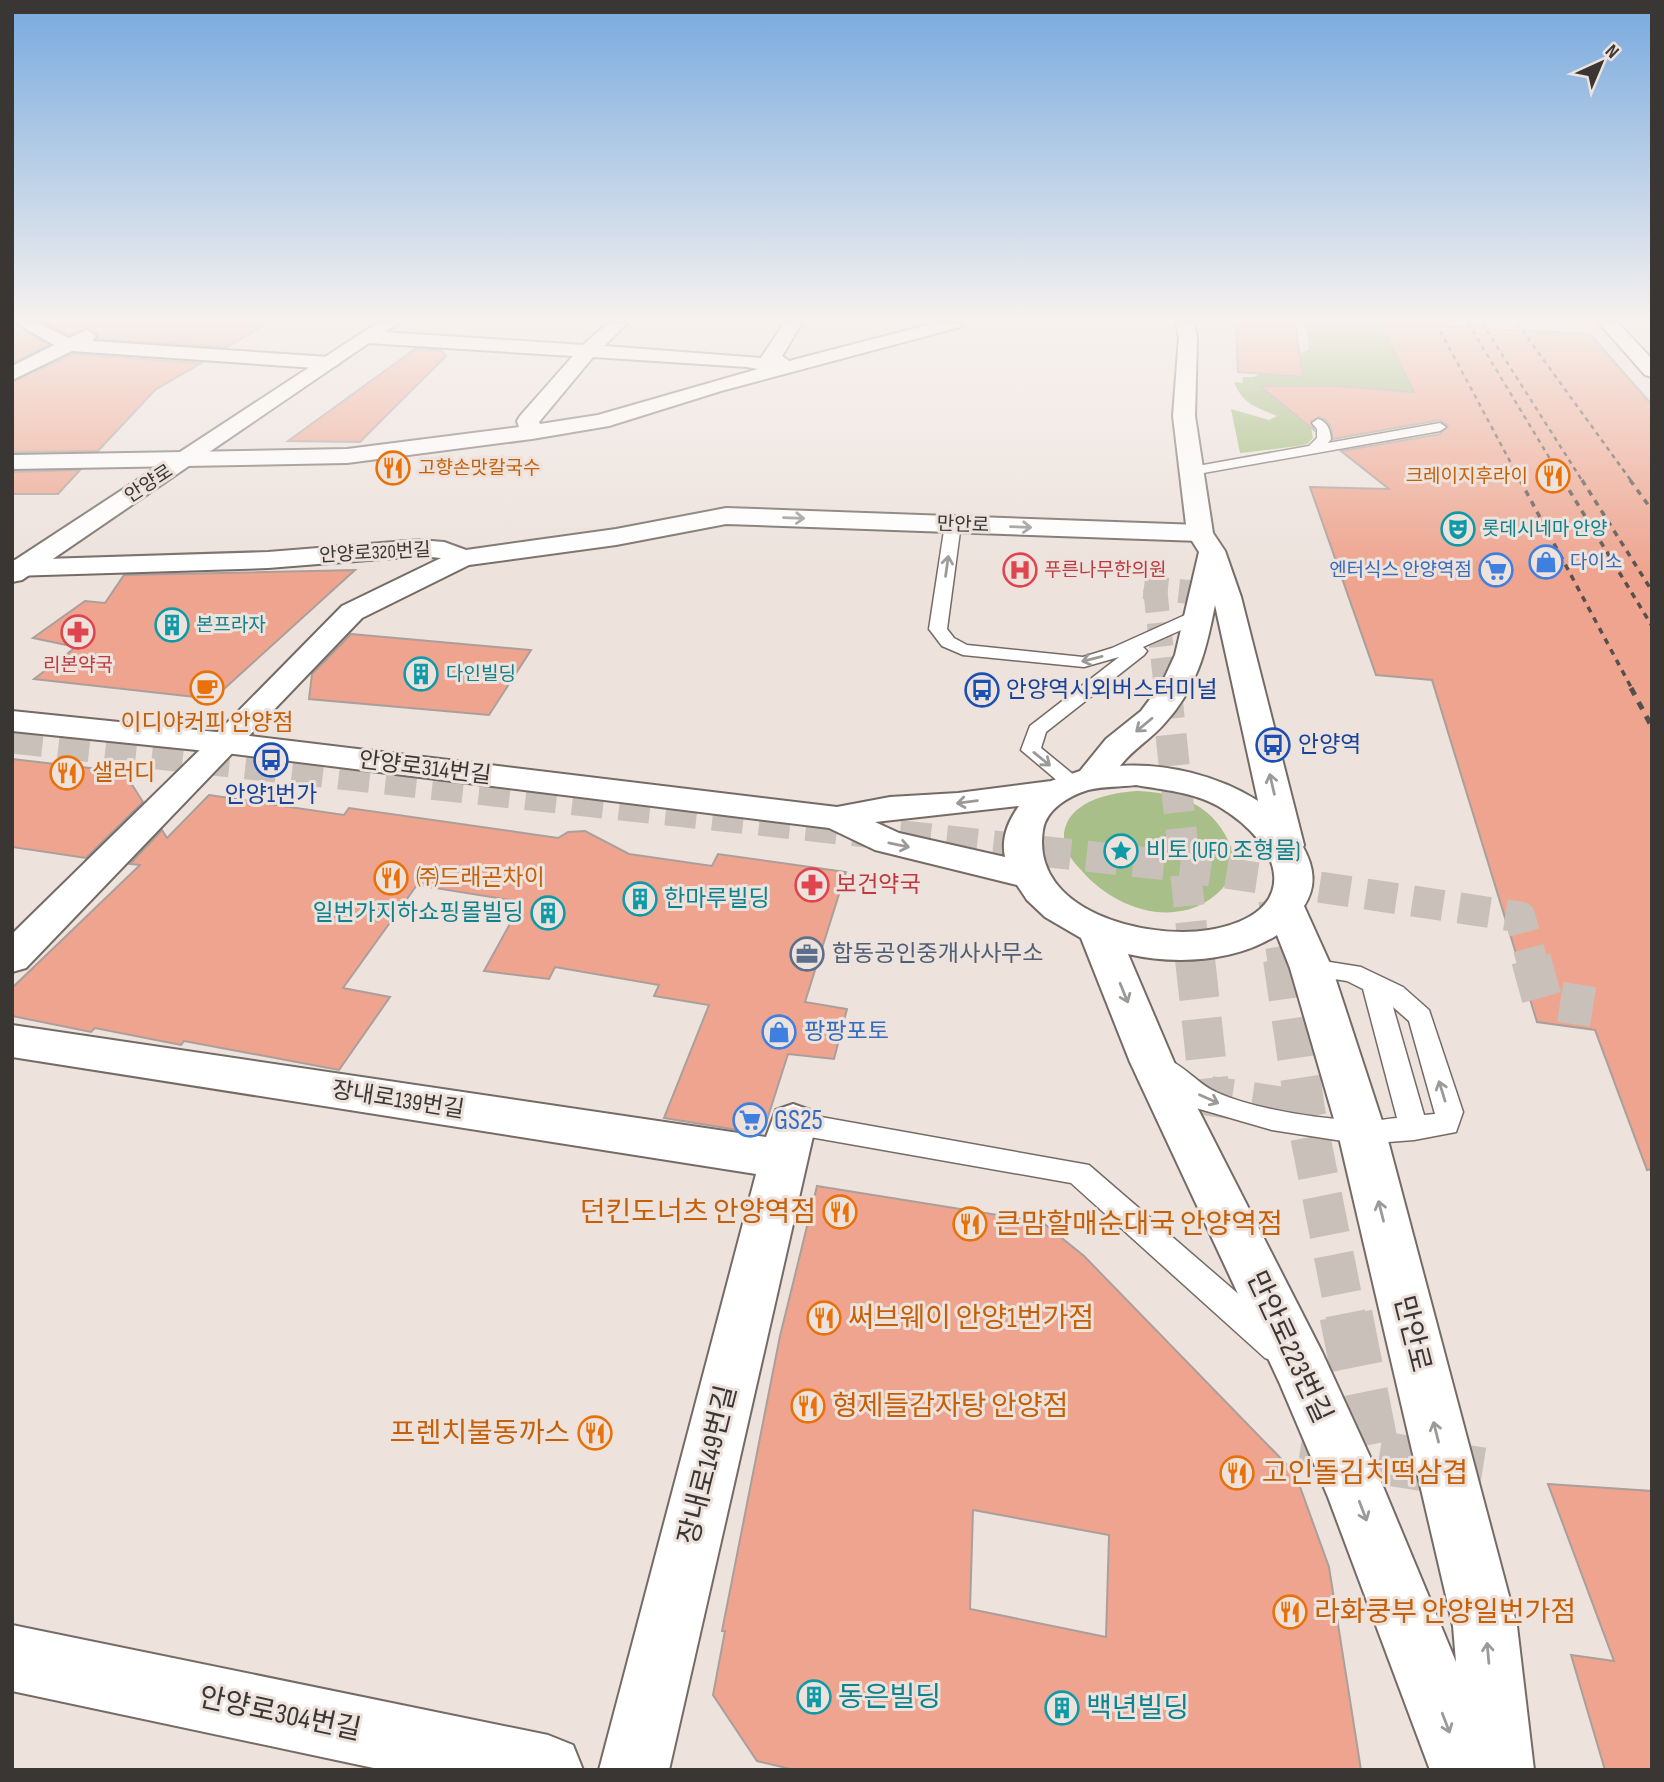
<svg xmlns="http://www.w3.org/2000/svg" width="1664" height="1782" font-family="'Sofia Sans Condensed','Noto Sans KR',sans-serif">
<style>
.green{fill:#a9bf8a}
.forest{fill:#9db876}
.building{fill:#eea48e;stroke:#aa9f9b;stroke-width:2;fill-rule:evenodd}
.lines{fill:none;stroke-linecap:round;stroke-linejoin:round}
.pedestrian-tunnel-far3{stroke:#c9c0ba;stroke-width:24;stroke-dasharray:24 11;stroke-linecap:butt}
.pedestrian-tunnel-far2{stroke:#c9c0ba;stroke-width:31;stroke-dasharray:31 16;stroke-linecap:butt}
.pedestrian-tunnel-far1{stroke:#c9c0ba;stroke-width:40;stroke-dasharray:40 20;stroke-linecap:butt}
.pedestrian-tunnel{stroke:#c9c0ba;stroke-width:53;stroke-dasharray:53 26;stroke-linecap:butt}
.service-casing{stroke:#746b66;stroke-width:3}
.minor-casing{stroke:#746b66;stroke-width:4}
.tertiary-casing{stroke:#746b66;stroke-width:4}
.service{fill:#fff;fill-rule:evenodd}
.minor{fill:#fff;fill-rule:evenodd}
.tertiary{fill:#fff;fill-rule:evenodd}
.rail-far2{stroke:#55504d;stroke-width:2.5;stroke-dasharray:4.5 4.5;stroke-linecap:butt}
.rail-far1{stroke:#55504d;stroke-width:3.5;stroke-dasharray:6 6;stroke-linecap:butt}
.rail{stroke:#55504d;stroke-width:5;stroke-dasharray:8 8;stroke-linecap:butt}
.oneway{stroke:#9c9a99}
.labels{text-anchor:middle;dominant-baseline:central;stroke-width:6;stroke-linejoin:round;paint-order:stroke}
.far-food-label{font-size:19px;fill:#c56008;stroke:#ede2dc;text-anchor:start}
.far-street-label{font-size:19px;fill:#3a3633;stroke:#ede2dc}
.far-culture-label{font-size:19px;fill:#0d838f;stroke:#ede2dc;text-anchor:start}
.far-shop-label{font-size:19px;fill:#366cbe;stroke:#ede2dc;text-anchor:start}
.far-health-label{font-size:19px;fill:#be3a42;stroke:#ede2dc;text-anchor:start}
.transit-label{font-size:23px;fill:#164399;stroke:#ede2dc;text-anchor:start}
.food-label{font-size:23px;fill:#c56008;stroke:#ede2dc;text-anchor:start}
.street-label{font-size:23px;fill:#3a3633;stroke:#ede2dc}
.culture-label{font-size:23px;fill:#0d838f;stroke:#ede2dc;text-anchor:start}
.health-label{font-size:23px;fill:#be3a42;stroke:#ede2dc;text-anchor:start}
.service-label{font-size:23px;fill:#4e5e75;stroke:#ede2dc;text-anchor:start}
.shop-label{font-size:23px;fill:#366cbe;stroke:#ede2dc;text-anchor:start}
.near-shop-label{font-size:28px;fill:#366cbe;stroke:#ede2dc;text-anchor:start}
.near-food-label{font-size:28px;fill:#c56008;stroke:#ede2dc;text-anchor:start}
.near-street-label{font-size:28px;fill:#3a3633;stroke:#ede2dc}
.near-culture-label{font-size:28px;fill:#0d838f;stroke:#ede2dc;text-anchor:start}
</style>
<rect width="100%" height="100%" fill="#ede2dc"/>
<path class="green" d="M 1139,791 C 1191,794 1220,810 1236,860 C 1233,869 1229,882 1222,889 C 1180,932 1115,910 1081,870 C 1073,862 1064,850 1064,838 C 1064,801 1112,792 1139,791 Z"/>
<path class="forest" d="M 1305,323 L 1383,323 L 1401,355 L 1395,355 L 1399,363 L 1406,363 L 1427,400 L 1285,401 L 1285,406 L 1296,416 L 1310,421 L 1313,438 L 1307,444 L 1298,446 L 1240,453 L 1231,409 L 1269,420 L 1277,416 C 1257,407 1243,405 1234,382 L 1242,383 L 1243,377 L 1254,377 L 1309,349 Z"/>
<g class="building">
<path d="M 12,323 L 15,325 L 48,345 L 12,363 Z"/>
<path d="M 43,323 L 268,323 L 227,347 L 97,339 L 97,334 L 86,328 L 69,335 Z"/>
<path d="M 1236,323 L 1295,323 L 1303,377 L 1238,372 Z"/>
<path d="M 1379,323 L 1590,334 L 1652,405 L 1652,1169 L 1647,1170 L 1595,1030 L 1537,1022 L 1432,680 L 1376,675 L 1310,487 L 1389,489 L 1341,451 L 1440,434 L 1448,426 L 1440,420 L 1333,439 L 1331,428 L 1326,420 L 1319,417 L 1311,421 L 1314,430 L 1260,386 L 1338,386 L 1414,392 Z"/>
<path d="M 415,349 L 441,350 L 446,356 L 360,442 L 288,441 Z"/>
<path d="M 73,354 L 201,363 L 155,390 L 98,451 L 12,452 L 12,382 Z"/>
<path d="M 80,470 L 58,494 L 12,494 L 12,472 Z"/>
<path d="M 355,570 L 213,699 L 34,679 L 76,647 L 33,638 L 85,601 L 105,603 L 124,575 Z"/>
<path d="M 351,634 L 531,650 L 489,715 L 309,699 L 312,674 Z"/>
<path d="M 12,759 L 124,772 L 143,802 L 86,858 L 12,847 Z"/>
<path d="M 209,795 L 344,815 L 349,808 L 558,838 L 568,832 L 585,831 L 629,854 L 712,866 L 718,854 L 846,872 L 805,1002 L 847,1009 L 834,1059 L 788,1054 L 766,1123 L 750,1132 L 664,1118 L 709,1005 L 654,996 L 659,985 L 555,967 L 549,979 L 484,971 L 522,902 L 417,885 L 343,988 L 390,997 L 339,1070 L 184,1041 L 181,1045 L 95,1028 L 91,1032 L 12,1016 L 12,988 L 140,865 L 130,864 L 162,830 L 167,838 Z"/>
<path d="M 817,1186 L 1042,1222 L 1084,1256 L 1295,1473 L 1329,1567 L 1361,1770 L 795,1770 L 757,1761 L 713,1695 L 725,1631 L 722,1631 L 780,1336 ZM 973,1510 L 1109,1535 L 1106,1637 L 970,1609 Z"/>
<path d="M 1548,1484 L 1652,1491 L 1652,1770 L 1605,1770 L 1571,1655 L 1614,1661 Z"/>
</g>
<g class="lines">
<g class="pedestrian-tunnel-far3">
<path d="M 1144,587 L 1235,597"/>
<path d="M 1155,588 L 1166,689"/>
</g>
<g class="pedestrian-tunnel-far2">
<path d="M 1166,688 L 1195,961"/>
<path d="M 12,738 L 1185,867 L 1520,917 L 1532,961"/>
<path d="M 1274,900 L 1283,961"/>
</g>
<g class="pedestrian-tunnel-far1">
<path d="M 1195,959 L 1210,1096 L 1305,1110"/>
<path d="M 1283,959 L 1305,1110 L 1346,1317"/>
<path d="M 1531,959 L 1542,999 L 1593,1007"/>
</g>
<g class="pedestrian-tunnel">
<path d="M 1346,1315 L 1374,1456"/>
<path d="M 1301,1445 L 1482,1474"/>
</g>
<defs>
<g id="service">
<path d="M 1318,419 C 1328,422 1330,430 1331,439 L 1328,443 L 1440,423 L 1446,427 L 1440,431 L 1192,475 L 1185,471 L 1192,467 L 1309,446 L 1317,438 L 1317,429 L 1312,423 Z"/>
<path d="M 953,519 L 961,524 L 947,629 L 954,638 L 967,645 L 1083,657 L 1112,648 L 1194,611 L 1200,610 L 1208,615 L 1206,619 L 1143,647 L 1147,651 L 1144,655 L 1046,732 L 1041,748 L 1080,780 L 1083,784 L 1080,788 L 1066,788 L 1021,750 L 1030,726 L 1119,657 L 1084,667 L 963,655 L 942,646 L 929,629 L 945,524 Z"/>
<path d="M 1311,959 L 1361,967 L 1403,987 L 1429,1010 L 1463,1112 L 1456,1132 L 1414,1140 L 1362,1144 L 1272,1130 L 1196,1108 L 1151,1074 L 1147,1067 L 1151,1060 C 1176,1052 1194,1083 1216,1092 C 1256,1110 1316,1118 1359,1121 C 1372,1122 1385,1119 1397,1118 L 1363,989 L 1347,981 L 1302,974 L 1299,968 L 1302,962 ZM 1393,1007 L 1409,1021 L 1435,1114 L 1424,1115 Z"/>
<path d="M 793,1112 L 1089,1165 L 1287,1336 L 1292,1347 L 1287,1358 L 1276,1362 L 1265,1358 L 1071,1183 L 793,1134 L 783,1131 L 779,1123 L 783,1115 Z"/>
</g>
<g id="minor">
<path d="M 16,323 L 38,323 L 69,338 L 87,330 L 96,336 L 92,341 L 330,357 L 340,363 L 330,369 L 72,351 L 12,380 L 12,366 L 54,345 Z"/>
<path d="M 608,323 L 627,323 L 604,346 L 761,358 L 784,323 L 802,323 L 782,356 L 789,361 L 935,323 L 963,323 L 960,327 L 721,391 L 609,426 L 532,439 L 347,463 L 12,469 L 12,455 L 347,449 L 519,427 L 517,421 L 520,416 L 573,356 L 368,343 L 359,337 L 368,331 L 583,345 ZM 593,357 L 747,367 L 758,369 L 598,415 L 540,424 L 539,422 Z"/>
<path d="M 1599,323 L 1618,323 L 1652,359 L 1652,377 L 1645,375 Z"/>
<path d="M 726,508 L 1200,525 L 1209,528 L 1213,533 L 1209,538 L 1200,541 L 726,524 L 616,545 L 469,565 L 362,618 L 26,968 L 12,972 L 12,934 L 214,736 L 342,606 L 441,558 L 419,556 L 268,568 L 12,576 L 12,560 L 268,552 L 419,540 L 444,542 L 466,550 L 616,529 Z"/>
<path d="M 12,1025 L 766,1137 L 776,1110 L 793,1104 L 810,1110 L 816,1123 L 669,1770 L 599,1770 L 756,1174 L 12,1057 Z"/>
<path d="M 12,1625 L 548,1735 L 573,1745 L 583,1770 L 383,1770 L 12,1691 Z"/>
</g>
<g id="tertiary">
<path d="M 377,323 L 398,323 L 22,580 L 12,582 L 12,562 Z"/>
<path d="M 1176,323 L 1194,323 L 1197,337 L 1195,416 L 1213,533 L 1225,551 L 1241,597 L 1304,845 L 1303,847 C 1314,867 1317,886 1304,906 L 1332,968 L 1386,1133 L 1517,1626 L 1534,1770 L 1430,1770 L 1328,1497 L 1280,1384 L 1130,1062 L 1081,938 L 1045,917 L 1027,900 L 1017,885 L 875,850 L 829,828 L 226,753 L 12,731 L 12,711 L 226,733 L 837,807 L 890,797 L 958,793 L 1051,781 L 1080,771 L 1106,739 L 1141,711 L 1162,683 L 1175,655 L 1199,552 L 1187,533 L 1173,416 L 1179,337 ZM 1215,605 L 1258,801 C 1219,776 1166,763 1120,766 C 1133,749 1150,740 1164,724 C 1197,688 1206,651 1215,605 ZM 1136,785 C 1164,790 1193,792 1218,806 C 1286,846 1303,914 1209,930 C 1147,940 1030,912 1043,830 C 1046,809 1069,796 1088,790 C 1104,786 1120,787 1136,785 ZM 1019,806 C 1008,821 1001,839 1005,857 L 899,833 L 875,822 ZM 1277,935 L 1290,968 L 1338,1133 L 1453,1626 L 1456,1662 L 1377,1472 L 1322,1352 L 1174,1062 L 1128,954 C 1175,965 1235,962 1277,935 Z"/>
</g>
</defs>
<use href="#service" class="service-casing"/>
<use href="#minor" class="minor-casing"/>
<use href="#tertiary" class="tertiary-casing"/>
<use href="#service" class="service"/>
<use href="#minor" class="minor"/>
<use href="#tertiary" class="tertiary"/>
<g class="rail-far2">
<path d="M 1436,323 L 1521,482"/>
<path d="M 1468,323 L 1564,482"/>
<path d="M 1482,323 L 1583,482"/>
<path d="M 1517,323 L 1632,482"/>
</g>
<g class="rail-far1">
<path d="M 1520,480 L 1632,689"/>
<path d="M 1563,480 L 1652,626"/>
<path d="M 1582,480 L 1652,591"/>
<path d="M 1630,480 L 1652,510"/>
</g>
<path class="rail" d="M 1631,688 L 1652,727"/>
</g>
<defs><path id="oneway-shaft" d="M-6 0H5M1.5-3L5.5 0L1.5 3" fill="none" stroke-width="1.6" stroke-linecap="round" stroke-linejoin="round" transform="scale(1.75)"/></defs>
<g class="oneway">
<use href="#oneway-shaft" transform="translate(794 518) rotate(2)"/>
<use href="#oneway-shaft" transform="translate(1021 527) rotate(2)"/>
<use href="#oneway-shaft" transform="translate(947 566) rotate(-82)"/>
<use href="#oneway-shaft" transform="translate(1092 659) rotate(166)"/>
<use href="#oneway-shaft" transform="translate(1144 725) rotate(140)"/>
<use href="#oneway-shaft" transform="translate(1042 759) rotate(39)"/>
<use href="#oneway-shaft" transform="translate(1272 784) rotate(-103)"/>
<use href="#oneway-shaft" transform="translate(967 802) rotate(173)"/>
<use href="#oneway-shaft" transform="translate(899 845) rotate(12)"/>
<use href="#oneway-shaft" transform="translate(1124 993) rotate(68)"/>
<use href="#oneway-shaft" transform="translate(1442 1091) rotate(-107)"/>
<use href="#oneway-shaft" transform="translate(1209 1099) rotate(24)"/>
<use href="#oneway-shaft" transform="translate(1381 1211) rotate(-104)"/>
<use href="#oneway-shaft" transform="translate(1436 1432) rotate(-104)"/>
<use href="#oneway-shaft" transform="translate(1363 1511) rotate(69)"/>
<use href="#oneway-shaft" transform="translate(1488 1653) rotate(-95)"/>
<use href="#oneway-shaft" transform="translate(1446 1723) rotate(69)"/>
</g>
<linearGradient id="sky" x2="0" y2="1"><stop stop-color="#77a9de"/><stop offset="0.56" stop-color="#f7f2ef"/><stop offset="1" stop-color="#f7f2ef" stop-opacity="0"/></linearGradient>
<rect width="1664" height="572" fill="url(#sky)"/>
<defs>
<symbol id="restaurant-ring" viewBox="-11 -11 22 22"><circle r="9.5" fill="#ede2dc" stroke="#e8710a" stroke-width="1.5"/><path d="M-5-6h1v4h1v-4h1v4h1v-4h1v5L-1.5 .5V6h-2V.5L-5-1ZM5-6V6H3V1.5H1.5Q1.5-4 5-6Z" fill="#e8710a"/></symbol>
<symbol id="theatre-ring" viewBox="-11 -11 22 22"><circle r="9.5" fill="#ede2dc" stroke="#0f9aa8" stroke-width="1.5"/><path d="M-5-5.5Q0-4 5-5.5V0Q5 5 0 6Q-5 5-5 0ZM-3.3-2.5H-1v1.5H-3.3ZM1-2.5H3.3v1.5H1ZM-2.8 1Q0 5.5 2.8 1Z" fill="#0f9aa8"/></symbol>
<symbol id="shop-ring" viewBox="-11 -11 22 22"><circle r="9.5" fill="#ede2dc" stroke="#3f7fe0" stroke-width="1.5"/><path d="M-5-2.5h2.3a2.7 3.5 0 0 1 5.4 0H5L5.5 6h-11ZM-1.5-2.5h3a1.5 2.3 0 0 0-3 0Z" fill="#3f7fe0"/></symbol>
<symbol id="hospital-ring" viewBox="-11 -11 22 22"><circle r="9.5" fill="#ede2dc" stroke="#e0444e" stroke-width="1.5"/><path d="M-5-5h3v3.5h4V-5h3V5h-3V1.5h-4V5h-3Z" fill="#e0444e"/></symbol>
<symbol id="supermarket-ring" viewBox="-11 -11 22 22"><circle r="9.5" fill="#ede2dc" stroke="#3f7fe0" stroke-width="1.5"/><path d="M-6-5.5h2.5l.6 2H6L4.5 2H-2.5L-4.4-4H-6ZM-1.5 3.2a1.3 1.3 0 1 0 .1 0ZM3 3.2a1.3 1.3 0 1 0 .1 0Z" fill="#3f7fe0"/></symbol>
<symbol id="building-ring" viewBox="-11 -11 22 22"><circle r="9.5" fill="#ede2dc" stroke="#0f9aa8" stroke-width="1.5"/><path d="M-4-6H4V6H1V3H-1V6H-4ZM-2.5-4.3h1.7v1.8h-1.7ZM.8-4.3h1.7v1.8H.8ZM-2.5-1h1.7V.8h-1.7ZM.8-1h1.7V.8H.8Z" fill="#0f9aa8"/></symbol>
<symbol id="pharmacy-ring" viewBox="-11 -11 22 22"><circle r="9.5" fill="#ede2dc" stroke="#e0444e" stroke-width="1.5"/><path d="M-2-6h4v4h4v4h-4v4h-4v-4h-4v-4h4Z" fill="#e0444e"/></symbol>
<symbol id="cafe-ring" viewBox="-11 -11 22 22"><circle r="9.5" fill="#ede2dc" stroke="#e8710a" stroke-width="1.5"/><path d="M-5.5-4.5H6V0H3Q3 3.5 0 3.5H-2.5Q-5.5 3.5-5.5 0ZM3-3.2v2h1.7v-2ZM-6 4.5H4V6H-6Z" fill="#e8710a"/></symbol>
<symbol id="bus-ring" viewBox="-11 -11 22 22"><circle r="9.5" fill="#ede2dc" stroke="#1a4fb4" stroke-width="1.5"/><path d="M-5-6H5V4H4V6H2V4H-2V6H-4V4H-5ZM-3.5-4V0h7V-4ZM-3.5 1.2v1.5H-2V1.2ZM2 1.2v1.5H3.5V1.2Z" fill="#1a4fb4"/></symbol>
<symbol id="sight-ring" viewBox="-11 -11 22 22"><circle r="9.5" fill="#ede2dc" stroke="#0f9aa8" stroke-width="1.5"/><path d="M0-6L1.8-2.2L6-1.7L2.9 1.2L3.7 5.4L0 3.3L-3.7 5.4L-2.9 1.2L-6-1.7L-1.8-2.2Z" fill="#0f9aa8"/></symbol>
<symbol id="office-ring" viewBox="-11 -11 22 22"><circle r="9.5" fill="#ede2dc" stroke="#5c6f8a" stroke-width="1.5"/><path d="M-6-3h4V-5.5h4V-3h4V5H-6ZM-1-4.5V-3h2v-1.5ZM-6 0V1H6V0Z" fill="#5c6f8a"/></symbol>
</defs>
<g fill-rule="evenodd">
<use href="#restaurant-ring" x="374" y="449" width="38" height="38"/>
<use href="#restaurant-ring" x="1534" y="457" width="38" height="38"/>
<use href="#theatre-ring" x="1439" y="510" width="38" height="38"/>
<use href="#shop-ring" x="1527" y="543" width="38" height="38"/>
<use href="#hospital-ring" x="1001" y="551" width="38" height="38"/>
<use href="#supermarket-ring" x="1477" y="551" width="38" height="38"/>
<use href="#building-ring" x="153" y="606" width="38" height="38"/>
<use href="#pharmacy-ring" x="59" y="613" width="38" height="38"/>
<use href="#building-ring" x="402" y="655" width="38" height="38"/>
<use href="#cafe-ring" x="188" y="669" width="38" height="38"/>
<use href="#bus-ring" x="963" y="671" width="38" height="38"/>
<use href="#bus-ring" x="1254" y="726" width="38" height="38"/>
<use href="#bus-ring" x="252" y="741" width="38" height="38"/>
<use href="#restaurant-ring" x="48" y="754" width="38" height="38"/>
<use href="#sight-ring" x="1102" y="832" width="38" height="38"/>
<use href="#restaurant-ring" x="372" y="859" width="38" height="38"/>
<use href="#pharmacy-ring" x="793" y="866" width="38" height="38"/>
<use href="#building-ring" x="621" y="880" width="38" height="38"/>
<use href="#building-ring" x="529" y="894" width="38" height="38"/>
<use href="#office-ring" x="788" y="935" width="38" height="38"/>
<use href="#shop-ring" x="760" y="1013" width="38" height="38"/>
<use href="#supermarket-ring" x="731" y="1101" width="38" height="38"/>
<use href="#restaurant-ring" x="821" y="1193" width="38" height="38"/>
<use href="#restaurant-ring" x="951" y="1205" width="38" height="38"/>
<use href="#restaurant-ring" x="805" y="1299" width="38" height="38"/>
<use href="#restaurant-ring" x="789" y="1387" width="38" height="38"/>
<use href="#restaurant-ring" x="576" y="1414" width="38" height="38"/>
<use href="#restaurant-ring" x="1218" y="1454" width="38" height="38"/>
<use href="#restaurant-ring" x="1271" y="1593" width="38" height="38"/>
<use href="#building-ring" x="795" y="1678" width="38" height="38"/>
<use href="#building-ring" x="1043" y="1689" width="38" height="38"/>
</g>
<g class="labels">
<g class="far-food-label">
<text x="418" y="468">고향손맛칼국수</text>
<text x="1528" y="476" text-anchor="end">크레이지후라이</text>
</g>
<g class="far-street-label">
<text transform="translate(149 484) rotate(-33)">안양로</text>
<text transform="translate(963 525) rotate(2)">만안로</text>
<text transform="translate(375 553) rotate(-3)">안양로320번길</text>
</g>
<g class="far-culture-label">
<text x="1482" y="529">롯데시네마 안양</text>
<text x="196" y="625">본프라자</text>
<text x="446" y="674">다인빌딩</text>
</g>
<g class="far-shop-label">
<text x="1570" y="562">다이소</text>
<text x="1472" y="570" text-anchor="end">엔터식스 안양역점</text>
</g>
<g class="far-health-label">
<text x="1044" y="570">푸른나무한의원</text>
<text x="78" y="665" text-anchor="middle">리본약국</text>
</g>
<g class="transit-label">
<text x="1006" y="690">안양역시외버스터미널</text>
<text x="1298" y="745">안양역</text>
<text x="271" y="795" text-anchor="middle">안양1번가</text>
</g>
<g class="food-label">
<text x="207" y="723" text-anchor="middle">이디야커피 안양점</text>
<text x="92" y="773">샐러디</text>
<text x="416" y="878">㈜드래곤차이</text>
</g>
<g class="street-label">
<text transform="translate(425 768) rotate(7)">안양로314번길</text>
<text transform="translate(398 1100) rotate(9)">장내로139번길</text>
</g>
<g class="culture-label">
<text x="1146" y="851">비토 (UFO 조형물)</text>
<text x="664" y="899">한마루빌딩</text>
<text x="524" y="913" text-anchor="end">일번가지하쇼핑몰빌딩</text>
</g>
<g class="health-label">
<text x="836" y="885">보건약국</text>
</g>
<g class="service-label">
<text x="832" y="954">합동공인중개사사무소</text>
</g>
<g class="shop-label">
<text x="804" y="1032">팡팡포토</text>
</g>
<g class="near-shop-label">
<text x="774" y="1120">GS25</text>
</g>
<g class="near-food-label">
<text x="816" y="1212" text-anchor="end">던킨도너츠 안양역점</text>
<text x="995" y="1224">큰맘할매순대국 안양역점</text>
<text x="848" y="1318">써브웨이 안양1번가점</text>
<text x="832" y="1406">형제들감자탕 안양점</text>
<text x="570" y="1433" text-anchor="end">프렌치불동까스</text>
<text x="1262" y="1473">고인돌김치떡삼겹</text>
<text x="1314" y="1612">라화쿵부 안양일번가점</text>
</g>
<g class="near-street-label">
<text transform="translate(1412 1334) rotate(76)">만안로</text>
<text transform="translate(1289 1347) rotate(65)">만안로223번길</text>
<text transform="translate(708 1465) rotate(-76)">장내로149번길</text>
<text transform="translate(280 1714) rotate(12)">안양로304번길</text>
</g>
<g class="near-culture-label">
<text x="838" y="1697">동은빌딩</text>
<text x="1086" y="1708">백년빌딩</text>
</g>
</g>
<rect width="1664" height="1782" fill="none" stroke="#3a3633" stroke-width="28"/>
<g transform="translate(1601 63) rotate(44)" stroke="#ede2dc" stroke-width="5" paint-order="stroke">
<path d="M0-5L12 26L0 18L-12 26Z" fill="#3a3633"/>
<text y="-10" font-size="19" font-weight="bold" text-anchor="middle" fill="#3a3633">N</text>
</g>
</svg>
